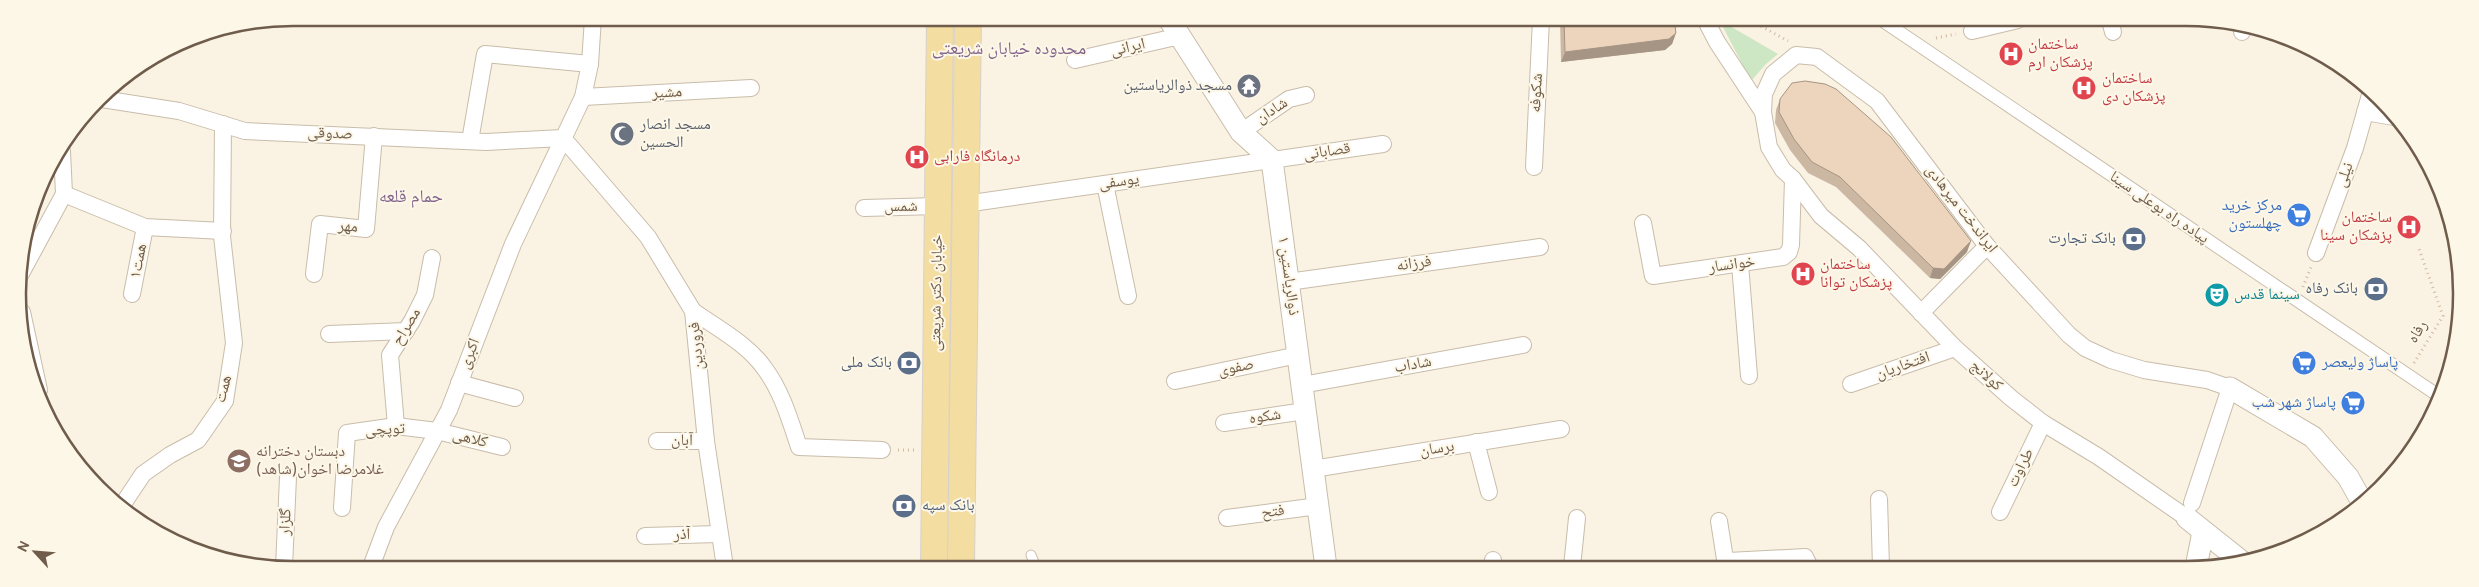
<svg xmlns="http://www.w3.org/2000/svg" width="2479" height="587" font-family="Overpass,'Noto Naskh Arabic',sans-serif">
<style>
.green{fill:#cde6c3}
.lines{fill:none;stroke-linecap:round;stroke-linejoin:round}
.service-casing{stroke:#c9bcaa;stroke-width:11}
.pedestrian-casing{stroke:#c9bcaa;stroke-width:14}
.minor-casing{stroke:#c9bcaa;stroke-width:18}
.tertiary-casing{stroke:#c9bcaa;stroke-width:23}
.primary-casing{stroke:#d7d1cd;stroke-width:28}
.path{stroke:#d1b9a1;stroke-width:3;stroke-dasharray:1 4;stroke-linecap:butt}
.service{stroke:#fff;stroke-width:9}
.pedestrian{stroke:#fff;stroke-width:12}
.minor{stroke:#fff;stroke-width:16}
.tertiary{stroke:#fff;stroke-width:21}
.primary{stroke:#f3dda1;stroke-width:26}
.wall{fill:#ccb7a3}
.shaded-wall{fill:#a69584}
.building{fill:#edd5bd;stroke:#a69584}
.labels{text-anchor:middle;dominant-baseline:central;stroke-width:4;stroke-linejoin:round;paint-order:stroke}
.health-label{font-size:16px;fill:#be3a42;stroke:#fdf7e8;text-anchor:start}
.street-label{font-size:16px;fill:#6f5c4b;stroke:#fdf7e8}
.worship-label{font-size:16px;fill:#5b616d;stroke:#fdf7e8;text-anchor:end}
.shop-label{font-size:16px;fill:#366cbe;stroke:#fdf7e8;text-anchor:end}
.service-label{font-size:16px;fill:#4e5e75;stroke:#fdf7e8;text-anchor:end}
.culture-label{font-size:16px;fill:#0d838f;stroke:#fdf7e8;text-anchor:start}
.education-label{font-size:16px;fill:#785e54;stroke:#fdf7e8;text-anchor:start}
.neighbourhood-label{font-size:18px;fill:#82648c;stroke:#fdf7e8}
.rim{fill:none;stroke:#6f5c4b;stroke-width:2.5}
</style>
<rect width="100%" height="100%" fill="#faf3e3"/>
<path class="green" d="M 1723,22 L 1778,54 L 1766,64 L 1751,81 L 1722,25 Z"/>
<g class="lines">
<defs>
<path id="service" d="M 1031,555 L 1036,567"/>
<path id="pedestrian" d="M 1880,19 L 2439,396"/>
<g id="minor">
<path d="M 1705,19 L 1717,42 L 1763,112"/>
<path d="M 2110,20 L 2113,32"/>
<path d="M 2242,27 L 2242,32"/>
<path d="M 1972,31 L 2018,20"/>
<path d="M 1075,60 L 1180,36"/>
<path d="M 583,97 L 751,88"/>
<path d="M 102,99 L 179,111 L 245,131 L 486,142 L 563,138"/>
<path d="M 2365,112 L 2394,117"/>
<path d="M 1241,132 L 1289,99 L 1306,95"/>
<path d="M 563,138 L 648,237 L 693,311 L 706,441 L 725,567"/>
<path d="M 470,141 L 485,54 L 590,64"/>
<path d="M 1534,167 L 1541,19"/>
<path d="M 1105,184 L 1128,296"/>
<path d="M 64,194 L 145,227 L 223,231"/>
<path d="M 965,204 L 1383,144"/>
<path d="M 864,208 L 937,206"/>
<path d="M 1643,223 L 1653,276 L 1783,257 L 1789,252 L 1791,245 L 1793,179"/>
<path d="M 2316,253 L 2355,148 L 2370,95"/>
<path d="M 1740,264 L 1749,376"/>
<path d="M 314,274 L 320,224 L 366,229 L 374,136"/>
<path d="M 18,279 L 64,194 L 62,151"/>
<path d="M 1288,282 L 1540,247"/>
<path d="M 132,294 L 145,227"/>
<path d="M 693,311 C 717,328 748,344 765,369 C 782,392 790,420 799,447 L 882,450"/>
<path d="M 22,312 L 39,390"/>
<path d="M 1921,313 L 1987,246"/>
<path d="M 329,334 L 406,331"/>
<path d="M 1175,381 L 1298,355"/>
<path d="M 459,383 L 515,398"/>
<path d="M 1851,384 L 1955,348"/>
<path d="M 1302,385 L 1523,345"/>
<path d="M 1224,423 L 1305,411"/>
<path d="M 396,426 L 390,355 L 412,321 L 425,295 L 432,258"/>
<path d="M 657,441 L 706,441"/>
<path d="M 1476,442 L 1489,492"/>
<path d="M 1313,469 L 1561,429"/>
<path d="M 1879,499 L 1881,567"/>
<path d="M 123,504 L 143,474 L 170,455 L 198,440 L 225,401 L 234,343 L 222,236 L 223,124"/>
<path d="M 342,508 L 347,433 L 396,426 L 437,431 L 502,447"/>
<path d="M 2000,512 L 2043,423"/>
<path d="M 1227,518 L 1318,506"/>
<path d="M 2187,518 L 2099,457 L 2043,423 L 2011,398 L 1955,348 L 1859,248 L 1821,216 L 1793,179 L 1783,170 L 1769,147 L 1763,112 L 1764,94 L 1773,74 L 1796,55 L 1817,57 L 1877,101 L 1987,246 L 2069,335 L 2085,348 L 2111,360 L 2144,370 L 2207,380 L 2230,388 L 2192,503"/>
<path d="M 1719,521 L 1725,559 L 1728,561 L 1805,557 L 1810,567"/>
<path d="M 645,536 L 719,534"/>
<path d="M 284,567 L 288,477"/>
<path d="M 371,567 L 386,527 L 449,410 L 513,244 L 583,97 L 590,64 L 593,18"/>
<path d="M 1493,567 L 1493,560"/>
<path d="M 1572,567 L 1577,518"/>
</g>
<g id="tertiary">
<path d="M 1169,19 L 1241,132 L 1272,160 L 1326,567"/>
<path d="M 2230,388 L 2313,437 L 2348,477 L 2362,502"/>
<path d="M 2187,518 L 2241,561"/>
<path d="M 2196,567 L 2203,532"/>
</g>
<g id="primary">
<path d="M 934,567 L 940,18"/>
<path d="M 961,567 L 968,18"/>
</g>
</defs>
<use href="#service" class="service-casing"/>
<use href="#pedestrian" class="pedestrian-casing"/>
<use href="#minor" class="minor-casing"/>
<use href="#tertiary" class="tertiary-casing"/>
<use href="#primary" class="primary-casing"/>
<g class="path">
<path d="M 1748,19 L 1788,41"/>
<path d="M 1936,38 L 1956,34"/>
<path d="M 182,42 L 199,43 L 199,36"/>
<path d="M 2303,287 L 2311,267"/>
<path d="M 2414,363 L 2443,316 L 2418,246"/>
<path d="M 898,450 L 914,450"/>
</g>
<use href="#service" class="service"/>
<use href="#pedestrian" class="pedestrian"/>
<use href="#minor" class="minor"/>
<use href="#tertiary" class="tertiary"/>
<use href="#primary" class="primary"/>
</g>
<g class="wall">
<path d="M 1560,19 L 1674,19 L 1676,33 L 1672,44 L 1665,50 L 1561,62 Z"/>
<path d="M 1780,99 L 1967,252 L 1940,279 L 1930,278 L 1836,187 L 1808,173 L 1790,150 L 1775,123 L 1776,110 Z"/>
</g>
<g class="shaded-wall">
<path d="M 1676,33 L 1672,44 L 1665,50 L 1561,62 L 1565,52 Z"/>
<path d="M 1971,241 L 1967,252 L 1940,279 L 1930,278 L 1933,268 Z"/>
</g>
<g class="building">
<path d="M 1564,19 L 1674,19 L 1676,33 L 1669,39 L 1565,52 Z"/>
<path d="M 1805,81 L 1825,84 L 1836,89 L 1891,137 L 1971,241 L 1944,269 L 1933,268 L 1840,177 L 1812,162 L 1794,139 L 1779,112 L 1780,99 L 1792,83 Z"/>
</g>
<defs>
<symbol id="hospital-disc" viewBox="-11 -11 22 22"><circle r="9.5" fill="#e0444e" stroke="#fdf7e8"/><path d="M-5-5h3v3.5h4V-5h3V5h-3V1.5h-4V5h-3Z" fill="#fff"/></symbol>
<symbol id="temple-disc" viewBox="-11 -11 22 22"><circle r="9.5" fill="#6b7280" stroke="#fdf7e8"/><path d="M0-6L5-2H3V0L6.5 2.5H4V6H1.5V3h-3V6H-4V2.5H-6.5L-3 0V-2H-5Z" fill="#fff"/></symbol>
<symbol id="mosque-disc" viewBox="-11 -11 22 22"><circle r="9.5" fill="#6b7280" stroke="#fdf7e8"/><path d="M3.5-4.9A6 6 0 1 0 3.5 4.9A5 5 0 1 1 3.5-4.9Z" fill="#fff"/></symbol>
<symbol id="supermarket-disc" viewBox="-11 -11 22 22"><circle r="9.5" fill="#3f7fe0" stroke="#fdf7e8"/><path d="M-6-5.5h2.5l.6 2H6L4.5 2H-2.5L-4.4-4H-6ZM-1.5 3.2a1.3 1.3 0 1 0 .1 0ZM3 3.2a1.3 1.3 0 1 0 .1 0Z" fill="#fff"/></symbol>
<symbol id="bank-disc" viewBox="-11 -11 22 22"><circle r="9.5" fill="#5c6f8a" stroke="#fdf7e8"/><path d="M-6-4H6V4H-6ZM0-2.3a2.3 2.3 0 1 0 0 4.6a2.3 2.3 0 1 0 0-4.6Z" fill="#fff"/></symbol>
<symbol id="theatre-disc" viewBox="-11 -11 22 22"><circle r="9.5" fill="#0f9aa8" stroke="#fdf7e8"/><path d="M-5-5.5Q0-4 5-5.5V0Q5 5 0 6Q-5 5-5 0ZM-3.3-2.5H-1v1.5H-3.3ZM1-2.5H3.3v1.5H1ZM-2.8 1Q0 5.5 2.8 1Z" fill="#fff"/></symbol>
<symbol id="school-disc" viewBox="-11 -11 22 22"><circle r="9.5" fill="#8d6e63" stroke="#fdf7e8"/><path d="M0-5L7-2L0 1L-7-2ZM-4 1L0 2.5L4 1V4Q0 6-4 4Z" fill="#fff"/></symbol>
</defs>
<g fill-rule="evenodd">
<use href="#hospital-disc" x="1997" y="40" width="28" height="28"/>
<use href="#temple-disc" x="1235" y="72" width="28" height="28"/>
<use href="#hospital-disc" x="2070" y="74" width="28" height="28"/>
<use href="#mosque-disc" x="608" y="120" width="28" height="28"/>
<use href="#hospital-disc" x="903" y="143" width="28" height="28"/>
<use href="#supermarket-disc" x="2285" y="201" width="28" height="28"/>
<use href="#hospital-disc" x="2395" y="213" width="28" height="28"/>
<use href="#bank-disc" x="2120" y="225" width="28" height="28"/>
<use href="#hospital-disc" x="1789" y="260" width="28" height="28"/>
<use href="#bank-disc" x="2362" y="275" width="28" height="28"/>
<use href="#theatre-disc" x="2203" y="281" width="28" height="28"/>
<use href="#bank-disc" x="895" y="349" width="28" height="28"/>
<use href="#supermarket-disc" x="2290" y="349" width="28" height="28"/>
<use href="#supermarket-disc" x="2339" y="389" width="28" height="28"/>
<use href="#school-disc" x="225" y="447" width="28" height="28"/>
<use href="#bank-disc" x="890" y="492" width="28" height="28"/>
</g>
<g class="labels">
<g class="health-label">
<text x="2028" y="45">ساختمان<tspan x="2028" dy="18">پزشکان ارم</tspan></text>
<text x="2102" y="79">ساختمان<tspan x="2102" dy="18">پزشکان دی</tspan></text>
<text x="934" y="157">درمانگاه فارابی</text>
<text x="2392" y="218" text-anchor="end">ساختمان<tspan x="2392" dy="18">پزشکان سینا</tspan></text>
<text x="1820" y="265">ساختمان<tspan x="1820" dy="18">پزشکان توانا</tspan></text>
</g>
<g class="street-label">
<text transform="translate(1128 48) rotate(-13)">ایرانی</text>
<text transform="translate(667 93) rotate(-3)">مشیر</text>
<text transform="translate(1537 93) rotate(-87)">شکوفه</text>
<text transform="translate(1272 111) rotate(-33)">شادان</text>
<text transform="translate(330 134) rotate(2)">صدوقی</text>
<text transform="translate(1327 152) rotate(-8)">قصابانی</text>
<text transform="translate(2345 175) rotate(-70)">نیلی</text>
<text transform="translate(1119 182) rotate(-8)">یوسفی</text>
<text transform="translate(901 207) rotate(-1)">شمس</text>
<text transform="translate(2159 208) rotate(34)">پیاده راه بوعلی سینا</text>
<text transform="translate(1961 209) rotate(52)">ایراندخت میرهادی</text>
<text transform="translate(348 227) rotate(4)">مهر</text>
<text transform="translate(139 261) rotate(-79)">همت۱</text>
<text transform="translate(1414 264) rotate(-8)">فرزانه</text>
<text transform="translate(1732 265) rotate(-8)">خوانسار</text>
<text transform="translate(1288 276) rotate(82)">ذوالریاستین ۱</text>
<text transform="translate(937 293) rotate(-89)">خیابان دکتر شریعتی</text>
<text transform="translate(407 327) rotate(-59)">مصراح</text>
<text transform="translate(2418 332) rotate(-58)">رفاه</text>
<text transform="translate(697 346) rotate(-96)">فروردین</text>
<text transform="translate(470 354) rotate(-69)">اکبری</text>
<text transform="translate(1413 365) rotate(-10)">شاداب</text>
<text transform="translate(1903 366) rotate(-19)">افتخاریان</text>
<text transform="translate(1236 368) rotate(-12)">صفوی</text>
<text transform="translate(1986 376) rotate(42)">کولانج</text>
<text transform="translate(224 389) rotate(-75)">همت</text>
<text transform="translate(1265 417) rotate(-8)">شکوه</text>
<text transform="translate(385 430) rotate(-3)">توپچی</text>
<text transform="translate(470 439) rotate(14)">کلاهی</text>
<text transform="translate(682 441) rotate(1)">آبان</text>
<text transform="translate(1437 449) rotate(-9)">برسان</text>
<text transform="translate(2021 468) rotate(-64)">طراوت</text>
<text transform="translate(1273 512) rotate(-7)">فتح</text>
<text transform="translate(286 522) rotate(-87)">گلزار</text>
<text transform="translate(682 535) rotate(-1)">آذر</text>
</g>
<g class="worship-label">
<text x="1232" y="86">مسجد ذوالریاستین</text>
<text x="640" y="125" text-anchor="start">مسجد انصار<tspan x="640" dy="18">الحسین</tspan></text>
</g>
<g class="shop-label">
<text x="2282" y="206">مرکز خرید<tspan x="2282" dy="18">چهلستون</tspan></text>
<text x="2322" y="363" text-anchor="start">پاساژ ولیعصر</text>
<text x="2336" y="403">پاساژ شهر شب</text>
</g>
<g class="service-label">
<text x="2116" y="239">بانک تجارت</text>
<text x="2358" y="289">بانک رفاه</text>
<text x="892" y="363">بانک ملی</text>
<text x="922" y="506" text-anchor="start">بانک سپه</text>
</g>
<g class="culture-label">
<text x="2234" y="295">سینما قدس</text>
</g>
<g class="education-label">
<text x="256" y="452">دبستان دخترانه<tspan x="256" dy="18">غلامرضا اخوان(شاهد)</tspan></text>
</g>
<g class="neighbourhood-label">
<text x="1009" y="49">محدوده خیابان شریعتی</text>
<text x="411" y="197">حمام قلعه</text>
</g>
</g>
<path d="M0 0H2479V587H0ZM293 26H2186A267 267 0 0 1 2453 293V294A267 267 0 0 1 2186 561H293A267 267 0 0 1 26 294V293A267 267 0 0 1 293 26Z" fill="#fdf7e8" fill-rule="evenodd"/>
<path class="rim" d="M293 26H2186A267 267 0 0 1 2453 293V294A267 267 0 0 1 2186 561H293A267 267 0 0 1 26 294V293A267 267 0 0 1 293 26Z"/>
<g transform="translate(35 552) rotate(296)" stroke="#fdf7e8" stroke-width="4" paint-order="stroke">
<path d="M0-4L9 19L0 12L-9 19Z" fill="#6f5c4b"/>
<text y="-8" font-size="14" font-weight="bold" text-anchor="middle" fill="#6f5c4b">N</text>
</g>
</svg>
